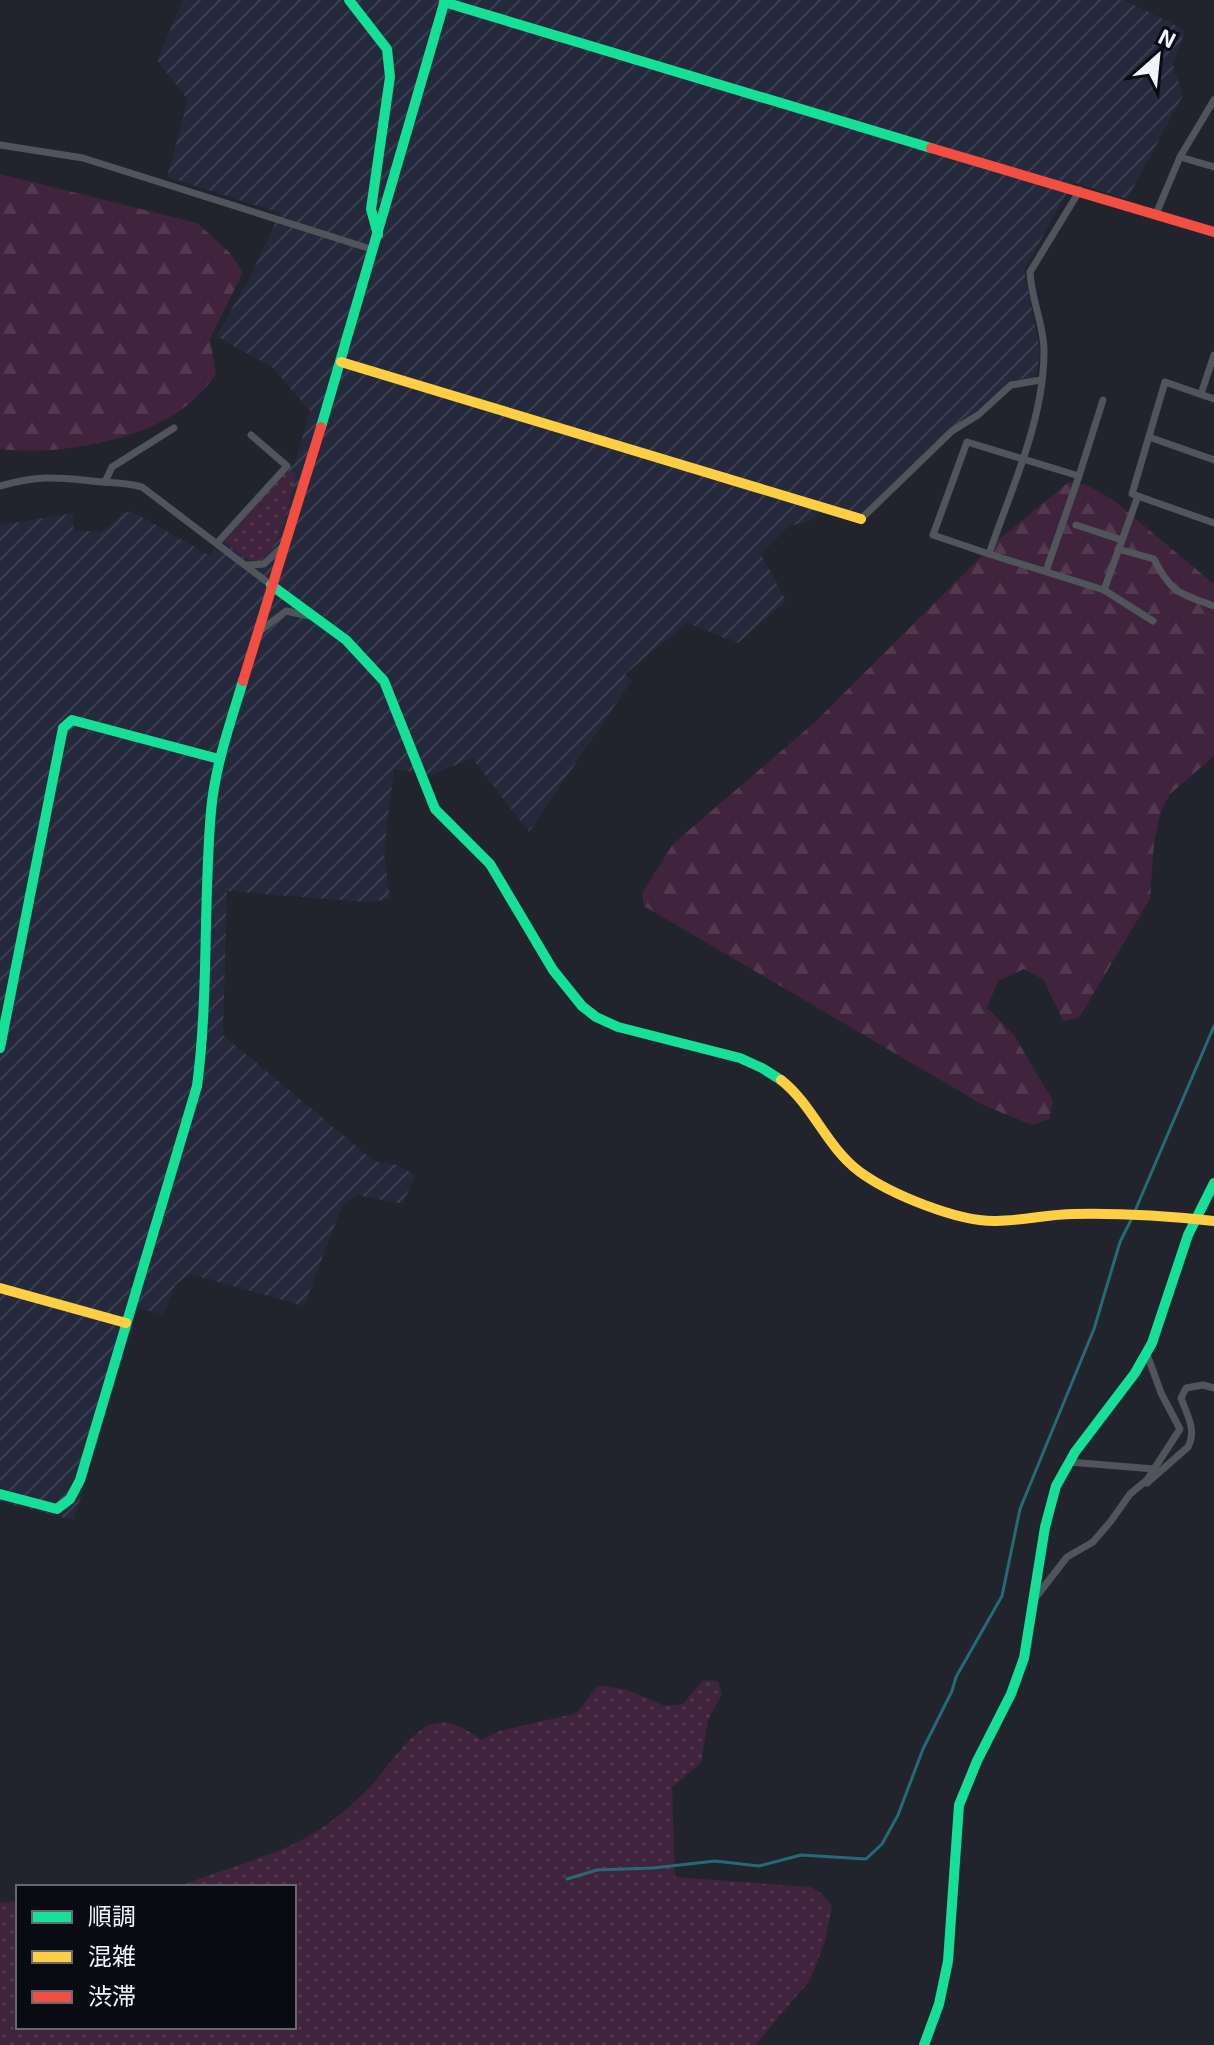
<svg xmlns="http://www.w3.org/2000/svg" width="1214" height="2045" font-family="'Exo 2','Noto Sans JP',sans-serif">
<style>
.industrial{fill:url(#industrial-furrows)}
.grass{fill:url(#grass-dots)}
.forest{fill:url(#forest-firs)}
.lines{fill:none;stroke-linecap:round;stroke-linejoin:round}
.stream{stroke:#246b77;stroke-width:3}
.street{stroke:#4f555b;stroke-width:7}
.fast{stroke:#16e098;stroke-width:10}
.slow{stroke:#ffcf43;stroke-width:10}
.jam{stroke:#f24e42;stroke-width:10}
</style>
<defs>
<pattern id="industrial-furrows" width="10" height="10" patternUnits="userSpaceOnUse" patternTransform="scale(2)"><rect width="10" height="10" fill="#24293c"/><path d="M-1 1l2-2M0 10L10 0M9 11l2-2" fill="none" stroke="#3a3e50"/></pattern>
<pattern id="grass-dots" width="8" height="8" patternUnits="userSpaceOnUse" patternTransform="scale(2)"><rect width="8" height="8" fill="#40233c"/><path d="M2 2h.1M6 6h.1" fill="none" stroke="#533950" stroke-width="1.8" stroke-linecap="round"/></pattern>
<pattern id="forest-firs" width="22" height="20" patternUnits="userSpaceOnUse" patternTransform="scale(2)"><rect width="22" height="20" fill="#40233c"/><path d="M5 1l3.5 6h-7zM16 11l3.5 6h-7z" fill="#533950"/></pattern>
</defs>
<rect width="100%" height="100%" fill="#21242c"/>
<path class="industrial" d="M 183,0 L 1124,0 L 1185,30 L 1173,65 L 1183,95 L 1127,199 L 1073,182 L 1024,270 L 1040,350 L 1036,377 L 1013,380 L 912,464 L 862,515 L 827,504 L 810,521 L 789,526 L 761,554 L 786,601 L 738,643 L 687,623 L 625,674 L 632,680 L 529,832 L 472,758 L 432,775 L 394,769 L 384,852 L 390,899 L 366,902 L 227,891 L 223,1035 L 374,1161 L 397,1165 L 415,1175 L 403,1204 L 358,1195 L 342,1206 L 304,1306 L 190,1274 L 175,1285 L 164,1315 L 138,1308 L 74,1520 L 0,1502 L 0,525 L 74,513 L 73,530 L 102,532 L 122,514 L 131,511 L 209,555 L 295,462 L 310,411 L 272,367 L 216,336 L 249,279 L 280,213 L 167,177 L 188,100 L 157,60 Z"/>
<g class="grass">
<path d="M 287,471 L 296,474 C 291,493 279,567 251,560 C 242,557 232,547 224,541 Z"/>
<path d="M 703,1680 L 718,1681 L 722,1694 L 708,1720 L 701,1763 L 672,1787 L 675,1877 L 811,1887 L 822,1894 L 832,1906 L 825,1941 L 810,1980 L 755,2045 L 0,2045 L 0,1903 L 18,1901 L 18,2027 L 294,2027 L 294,1887 L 167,1887 L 185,1884 C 229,1867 288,1853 326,1825 C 341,1815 355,1801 368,1789 C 385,1772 411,1730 432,1724 C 451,1718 467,1730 482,1740 L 499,1731 L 577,1713 L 598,1685 L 628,1690 L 665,1706 L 683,1704 Z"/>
</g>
<g class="forest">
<path d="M 0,174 L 197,223 L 230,253 L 243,272 L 210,339 L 216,375 C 208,384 200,395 190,403 C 145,441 58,456 0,449 Z"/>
<path d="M 1069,482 L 1087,485 L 1113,500 L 1214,584 L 1214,756 L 1170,794 L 1161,811 L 1154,843 L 1150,899 L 1079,1018 L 1063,1021 L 1044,980 L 1024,969 L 998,981 L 987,1008 L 1014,1035 L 1053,1101 L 1049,1119 L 1032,1125 L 983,1105 L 644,906 L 642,893 L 673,844 L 815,722 L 998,540 Z"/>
</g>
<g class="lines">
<g class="stream">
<path d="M 1135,1211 L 1214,1026"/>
<path d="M 567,1879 L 597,1870 L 653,1868 L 715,1861 L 759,1866 L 801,1855 L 866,1859 L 882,1844 L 898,1815 L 923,1749 L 952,1691 L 956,1677 L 1002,1596 L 1020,1509 L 1094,1329 L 1120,1242 L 1132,1218"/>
</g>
<g class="street">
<path d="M 0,145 L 83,158 L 374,250"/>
<path d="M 1180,157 L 1214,167"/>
<path d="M 1080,190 L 1030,272 C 1031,299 1044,325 1044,351 C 1044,421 1011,489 989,554 L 1104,590 L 1138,496"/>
<path d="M 1156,214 L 1180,157 L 1214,100"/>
<path d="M 1201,394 L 1214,355"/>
<path d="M 1214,399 L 1165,382 L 1132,494 L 1214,523"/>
<path d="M 1149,437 L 1214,460"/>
<path d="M 1079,476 L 1103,400"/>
<path d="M 105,482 L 112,467 L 174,428"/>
<path d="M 0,486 C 44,474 59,478 103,482 C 117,483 129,483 142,487 L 271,585"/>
<path d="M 861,519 L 952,431 L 978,415 L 1011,385 L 1041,380"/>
<path d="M 1076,525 L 1122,540"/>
<path d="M 217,543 L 287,466 L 251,435"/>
<path d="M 1118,549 L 1154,559 C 1171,593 1179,593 1214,606"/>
<path d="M 989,554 L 933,535 L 967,442 L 1079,476 L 1046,571"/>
<path d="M 248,565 L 264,564 L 281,548"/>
<path d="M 1104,590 L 1153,621"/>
<path d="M 261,630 L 286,611 L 309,616"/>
<path d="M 1069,1462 L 1154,1469"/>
<path d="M 1147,1483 L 1188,1447 C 1197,1430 1187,1415 1181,1398 L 1186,1388 L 1203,1385 L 1214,1388"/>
<path d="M 1036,1597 L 1067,1557 L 1093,1542 L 1111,1521 L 1130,1494 L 1147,1480 L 1180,1429 L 1161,1393 L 1147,1354"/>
</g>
<g class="fast">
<path d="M 349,0 L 387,49 L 390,77 L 371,209 L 378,235"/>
<path d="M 444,2 L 931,148"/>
<path d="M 321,427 L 445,0"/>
<path d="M 271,585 L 346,640 L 384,681 L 435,809 L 490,864 L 553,970 L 582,1006 L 596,1017 L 618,1027 L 740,1058 L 762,1068 L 781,1080"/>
<path d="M 0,1048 L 63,728 L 72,720 L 219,759"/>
<path d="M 0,1494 L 57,1509 L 70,1499 L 80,1480 L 197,1086 C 209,995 203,903 211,811 C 215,766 230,724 243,681"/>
<path d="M 924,2045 L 939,2004 L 948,1961 L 959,1805 L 977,1761 L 1011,1694 L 1024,1658 L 1045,1527 L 1056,1486 L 1075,1452 L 1135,1373 L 1152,1343 L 1188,1235 L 1214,1183"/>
</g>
<g class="slow">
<path d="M 341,362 L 861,519"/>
<path d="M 781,1080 C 813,1105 827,1148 860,1172 C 890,1194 958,1222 996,1221 C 1022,1221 1048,1214 1074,1214 C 1121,1213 1168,1216 1214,1221"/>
<path d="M 0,1288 L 126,1323"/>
</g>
<g class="jam">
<path d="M 931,148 L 1214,232"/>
<path d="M 243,681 L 321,427"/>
</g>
</g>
<rect x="16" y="1885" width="280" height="144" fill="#0a0b12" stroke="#676971" stroke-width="2"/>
<rect x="32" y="1911" width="40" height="12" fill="#16e098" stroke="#676971" stroke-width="2"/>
<text x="88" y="1925" font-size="24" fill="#f2f5ff">順調</text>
<rect x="32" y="1951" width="40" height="12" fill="#ffcf43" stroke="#676971" stroke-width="2"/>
<text x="88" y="1965" font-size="24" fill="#f2f5ff">混雑</text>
<rect x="32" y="1991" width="40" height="12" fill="#f24e42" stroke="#676971" stroke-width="2"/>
<text x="88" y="2005" font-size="24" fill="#f2f5ff">渋滞</text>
<g transform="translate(1158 56) rotate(27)" stroke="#0a0b12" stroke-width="6" paint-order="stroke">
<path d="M0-6L14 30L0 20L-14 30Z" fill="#f2f5ff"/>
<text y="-12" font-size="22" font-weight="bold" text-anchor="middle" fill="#f2f5ff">N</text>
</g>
</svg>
